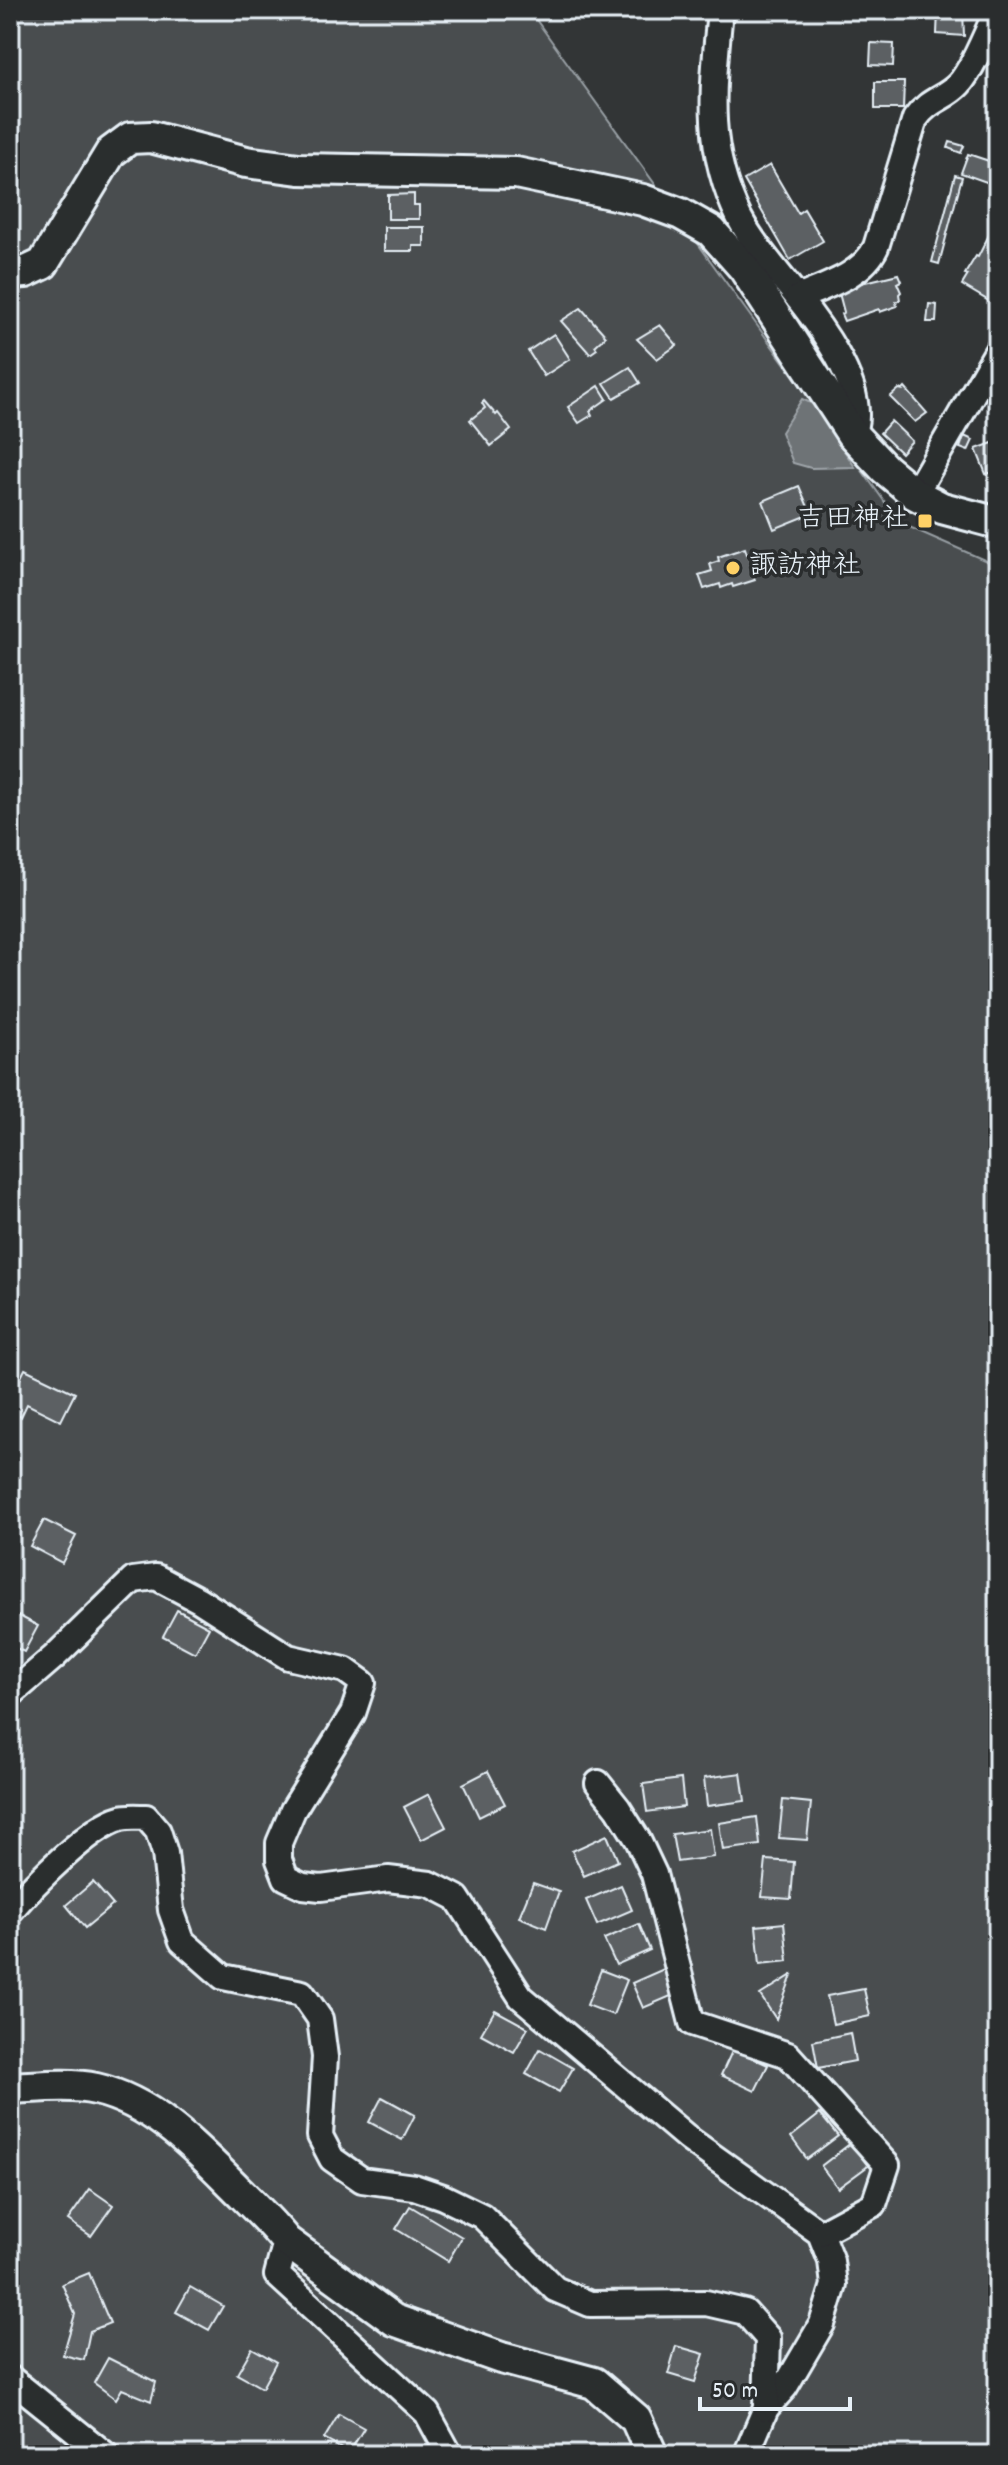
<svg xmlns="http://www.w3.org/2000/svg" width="1008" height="2465" font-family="Dekko,'Klee One',sans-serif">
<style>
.green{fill:#494d4f;stroke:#989fa4;stroke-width:2}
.water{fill:#6e7376;stroke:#9fa5aa;stroke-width:2}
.building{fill:#5c6063;stroke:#e8f1f8;stroke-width:2}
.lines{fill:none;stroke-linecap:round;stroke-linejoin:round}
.minor-casing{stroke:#e8f1f8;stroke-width:30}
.tertiary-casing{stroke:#e8f1f8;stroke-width:36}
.minor{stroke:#2a2d2e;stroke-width:24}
.tertiary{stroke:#2a2d2e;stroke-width:30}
.poi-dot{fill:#ffd166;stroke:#2a2d2e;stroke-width:3}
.labels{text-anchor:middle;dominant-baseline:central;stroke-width:7;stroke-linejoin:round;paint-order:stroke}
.poi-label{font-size:28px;fill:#e8f1f8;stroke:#2a2d2e;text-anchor:end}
</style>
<rect width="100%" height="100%" fill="#323536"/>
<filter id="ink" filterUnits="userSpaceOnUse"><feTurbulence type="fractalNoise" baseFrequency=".0125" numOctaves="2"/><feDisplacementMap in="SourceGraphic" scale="16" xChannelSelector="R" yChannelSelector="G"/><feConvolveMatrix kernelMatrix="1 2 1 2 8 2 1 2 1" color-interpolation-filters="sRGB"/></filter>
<g filter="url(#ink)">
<path class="green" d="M 10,10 L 529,10 L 900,523 L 998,566 L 998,2455 L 10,2455 Z"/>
<path class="water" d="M 802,399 L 813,404 L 855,467 L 811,468 L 793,463 L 781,432 Z"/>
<g class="building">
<path d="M 938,10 L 963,10 L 964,36 L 937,34 Z"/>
<path d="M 871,43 L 894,44 L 893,66 L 870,65 Z"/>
<path d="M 875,82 L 904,82 L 903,109 L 875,109 Z"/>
<path d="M 950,142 L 964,146 L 961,153 L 948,148 Z"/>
<path d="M 968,154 L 998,164 L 992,184 L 961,173 Z"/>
<path d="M 770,165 L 798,213 L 804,209 L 823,241 L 790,260 L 744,180 Z"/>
<path d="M 955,175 L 962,177 L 939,264 L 932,262 Z"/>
<path d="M 414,194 L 414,205 L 419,205 L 419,219 L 388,219 L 388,195 Z"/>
<path d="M 997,219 L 998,285 L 989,301 L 962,285 L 968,275 L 965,274 L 976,256 L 978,257 Z"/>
<path d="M 384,227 L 424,227 L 424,246 L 413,246 L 413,251 L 384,251 Z"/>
<path d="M 898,274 L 901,281 L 897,283 L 901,292 L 899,294 L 900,300 L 896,302 L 897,306 L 880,312 L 879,309 L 844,321 L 841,314 L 844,312 L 839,293 L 853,285 Z"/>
<path d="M 929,304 L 937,305 L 936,322 L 927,322 Z"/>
<path d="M 581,308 L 606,336 L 595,346 L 597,349 L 590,354 L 561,321 Z"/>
<path d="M 660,325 L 677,345 L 657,359 L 637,339 Z"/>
<path d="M 554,334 L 570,359 L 544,376 L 528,351 Z"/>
<path d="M 630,367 L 640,383 L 614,398 L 604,383 Z"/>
<path d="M 599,386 L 607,399 L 590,411 L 592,415 L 579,423 L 568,407 Z"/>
<path d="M 905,388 L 927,413 L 915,422 L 890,397 L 899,389 L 903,390 Z"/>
<path d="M 484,401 L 496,415 L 498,413 L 511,430 L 491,446 L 470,420 L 485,408 L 482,403 Z"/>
<path d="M 891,421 L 912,441 L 901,453 L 880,433 Z"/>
<path d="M 964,436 L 973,440 L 968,451 L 960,448 Z"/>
<path d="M 998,441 L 998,471 L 986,474 L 976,449 Z"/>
<path d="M 799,486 L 811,514 L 774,529 L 763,501 Z"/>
<path d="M 745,548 L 747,554 L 751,553 L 756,570 L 752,571 L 755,580 L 733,587 L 732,584 L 721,588 L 720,584 L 704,589 L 699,575 L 712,571 L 710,564 L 719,561 L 718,557 Z"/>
<path d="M 25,1369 L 75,1393 L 61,1421 L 27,1404 L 21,1417 L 10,1412 L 10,1399 Z"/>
<path d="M 44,1520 L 76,1536 L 62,1563 L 30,1546 Z"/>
<path d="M 177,1610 L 209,1627 L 195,1653 L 163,1636 Z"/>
<path d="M 10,1611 L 38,1626 L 24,1652 L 10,1645 Z"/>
<path d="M 488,1771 L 505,1804 L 479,1817 L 463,1784 Z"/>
<path d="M 741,1773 L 745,1801 L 707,1806 L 704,1778 Z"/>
<path d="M 681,1779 L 684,1807 L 647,1812 L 643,1784 Z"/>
<path d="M 429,1794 L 446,1827 L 421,1840 L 404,1807 Z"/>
<path d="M 783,1800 L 811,1803 L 807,1840 L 779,1838 Z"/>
<path d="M 757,1817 L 760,1845 L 723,1850 L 719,1823 Z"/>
<path d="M 710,1829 L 714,1857 L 677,1862 L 672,1834 Z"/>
<path d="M 607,1835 L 618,1861 L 584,1876 L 572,1851 Z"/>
<path d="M 766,1860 L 794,1862 L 791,1899 L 762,1897 Z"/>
<path d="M 93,1882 L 113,1905 L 85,1928 L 66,1905 Z"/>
<path d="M 533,1883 L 559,1892 L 546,1928 L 519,1917 Z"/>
<path d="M 621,1885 L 632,1910 L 597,1925 L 586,1900 Z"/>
<path d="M 784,1923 L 788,1961 L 760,1964 L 756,1926 Z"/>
<path d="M 639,1924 L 650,1950 L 616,1965 L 604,1939 Z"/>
<path d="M 666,1968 L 678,1993 L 643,2008 L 632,1983 Z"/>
<path d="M 601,1970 L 627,1980 L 613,2015 L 587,2005 Z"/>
<path d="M 792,1975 L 776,2019 L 760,1995 Z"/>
<path d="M 864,1989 L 870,2016 L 833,2024 L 827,1996 Z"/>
<path d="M 495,2010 L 528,2028 L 514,2052 L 481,2034 Z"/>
<path d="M 850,2033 L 855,2061 L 818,2068 L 813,2041 Z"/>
<path d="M 540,2049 L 573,2068 L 559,2092 L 526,2074 Z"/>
<path d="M 733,2049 L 768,2065 L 755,2091 L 721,2075 Z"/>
<path d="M 382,2097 L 415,2115 L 402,2140 L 369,2122 Z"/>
<path d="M 820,2114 L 838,2136 L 807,2159 L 791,2137 Z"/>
<path d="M 851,2143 L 868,2166 L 838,2188 L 821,2166 Z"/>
<path d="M 90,2189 L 113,2205 L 91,2236 L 68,2220 Z"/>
<path d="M 410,2206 L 462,2237 L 448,2261 L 396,2229 Z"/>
<path d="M 89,2273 L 110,2323 L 90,2331 L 84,2360 L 63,2355 L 75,2314 L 62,2284 Z"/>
<path d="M 190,2287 L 223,2306 L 209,2330 L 176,2312 Z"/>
<path d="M 676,2346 L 704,2354 L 695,2382 L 668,2374 Z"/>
<path d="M 252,2348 L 276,2362 L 262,2388 L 237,2374 Z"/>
<path d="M 108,2358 L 156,2382 L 151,2401 L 122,2389 L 116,2399 L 94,2383 Z"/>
<path d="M 339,2414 L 364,2428 L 349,2453 L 324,2439 Z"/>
</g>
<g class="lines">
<defs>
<g id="minor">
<path d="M 720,10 C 713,85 704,146 739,217 C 754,246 778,272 798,298"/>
<path d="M 852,434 C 854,429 856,422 856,416 C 857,376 821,327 798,298 C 825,286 863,275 876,247 L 915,119 C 929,99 945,99 959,84 C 973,69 988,30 997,10"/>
<path d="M 915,494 L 998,350"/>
<path d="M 10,1695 L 54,1657 L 133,1580 L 156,1577 L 199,1600 L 288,1657 L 345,1670 L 363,1683 L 353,1713 L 293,1810 L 279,1843 L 279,1860 L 286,1878 L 303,1886 L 321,1888 L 388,1879 L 430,1884 L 457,1898 L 521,1997 L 690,2140 L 820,2233 L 831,2261 L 834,2285 L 822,2324 L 785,2387 L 766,2408 L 746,2455"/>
<path d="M 598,1783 L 618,1808 L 638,1840 L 654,1874 L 692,2023 L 788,2055 L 887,2165 L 874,2204 L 820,2233"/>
<path d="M 10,1911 C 32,1886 90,1826 121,1818 C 128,1816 138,1817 146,1817 L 158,1831 L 165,1853 L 171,1910 L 182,1941 L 223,1977 L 302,1993 L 320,2019 L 325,2057 L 320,2136 L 332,2159 L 362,2180 L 414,2187 L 443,2197 L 482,2216 L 555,2289 L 590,2304 L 706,2303 L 745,2312 L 768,2338 L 766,2408"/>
<path d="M 286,2241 L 277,2275 L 427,2413 L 450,2455"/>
<path d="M 10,2378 L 106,2455"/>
</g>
<g id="tertiary">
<path d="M 10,273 L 26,272 L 43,264 L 111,152 L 130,138 L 151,137 L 246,162 L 299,169 L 516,173 L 643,200 L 681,214 L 711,231 L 744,268 L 852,434 L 885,469 L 915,494 L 942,508 L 998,523"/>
<path d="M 10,2088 C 38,2087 69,2083 96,2089 C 153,2102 196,2148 235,2187 C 253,2205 271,2222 286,2241 L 394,2320 L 501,2358 L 594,2383 L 636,2419 L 652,2455"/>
</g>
</defs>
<use href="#minor" class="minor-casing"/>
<use href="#tertiary" class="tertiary-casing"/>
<use href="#minor" class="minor"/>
<use href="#tertiary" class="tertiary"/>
</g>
</g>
<g class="poi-dot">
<rect x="917" y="513" width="16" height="16" rx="4"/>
<circle cx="733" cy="568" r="8"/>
</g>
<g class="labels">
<g class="poi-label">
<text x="909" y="521">吉田神社</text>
<text x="749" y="568" text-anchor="start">諏訪神社</text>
</g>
</g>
<rect width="1008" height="2465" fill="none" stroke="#2a2d2e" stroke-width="40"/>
<rect x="20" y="20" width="968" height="2425" fill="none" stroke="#e8f1f8" stroke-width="3" filter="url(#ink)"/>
<path d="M700 2397v12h150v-12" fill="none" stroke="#e8f1f8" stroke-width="4"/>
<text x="712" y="2397" font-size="24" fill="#e8f1f8" stroke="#2a2d2e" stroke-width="6" paint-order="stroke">50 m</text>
</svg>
